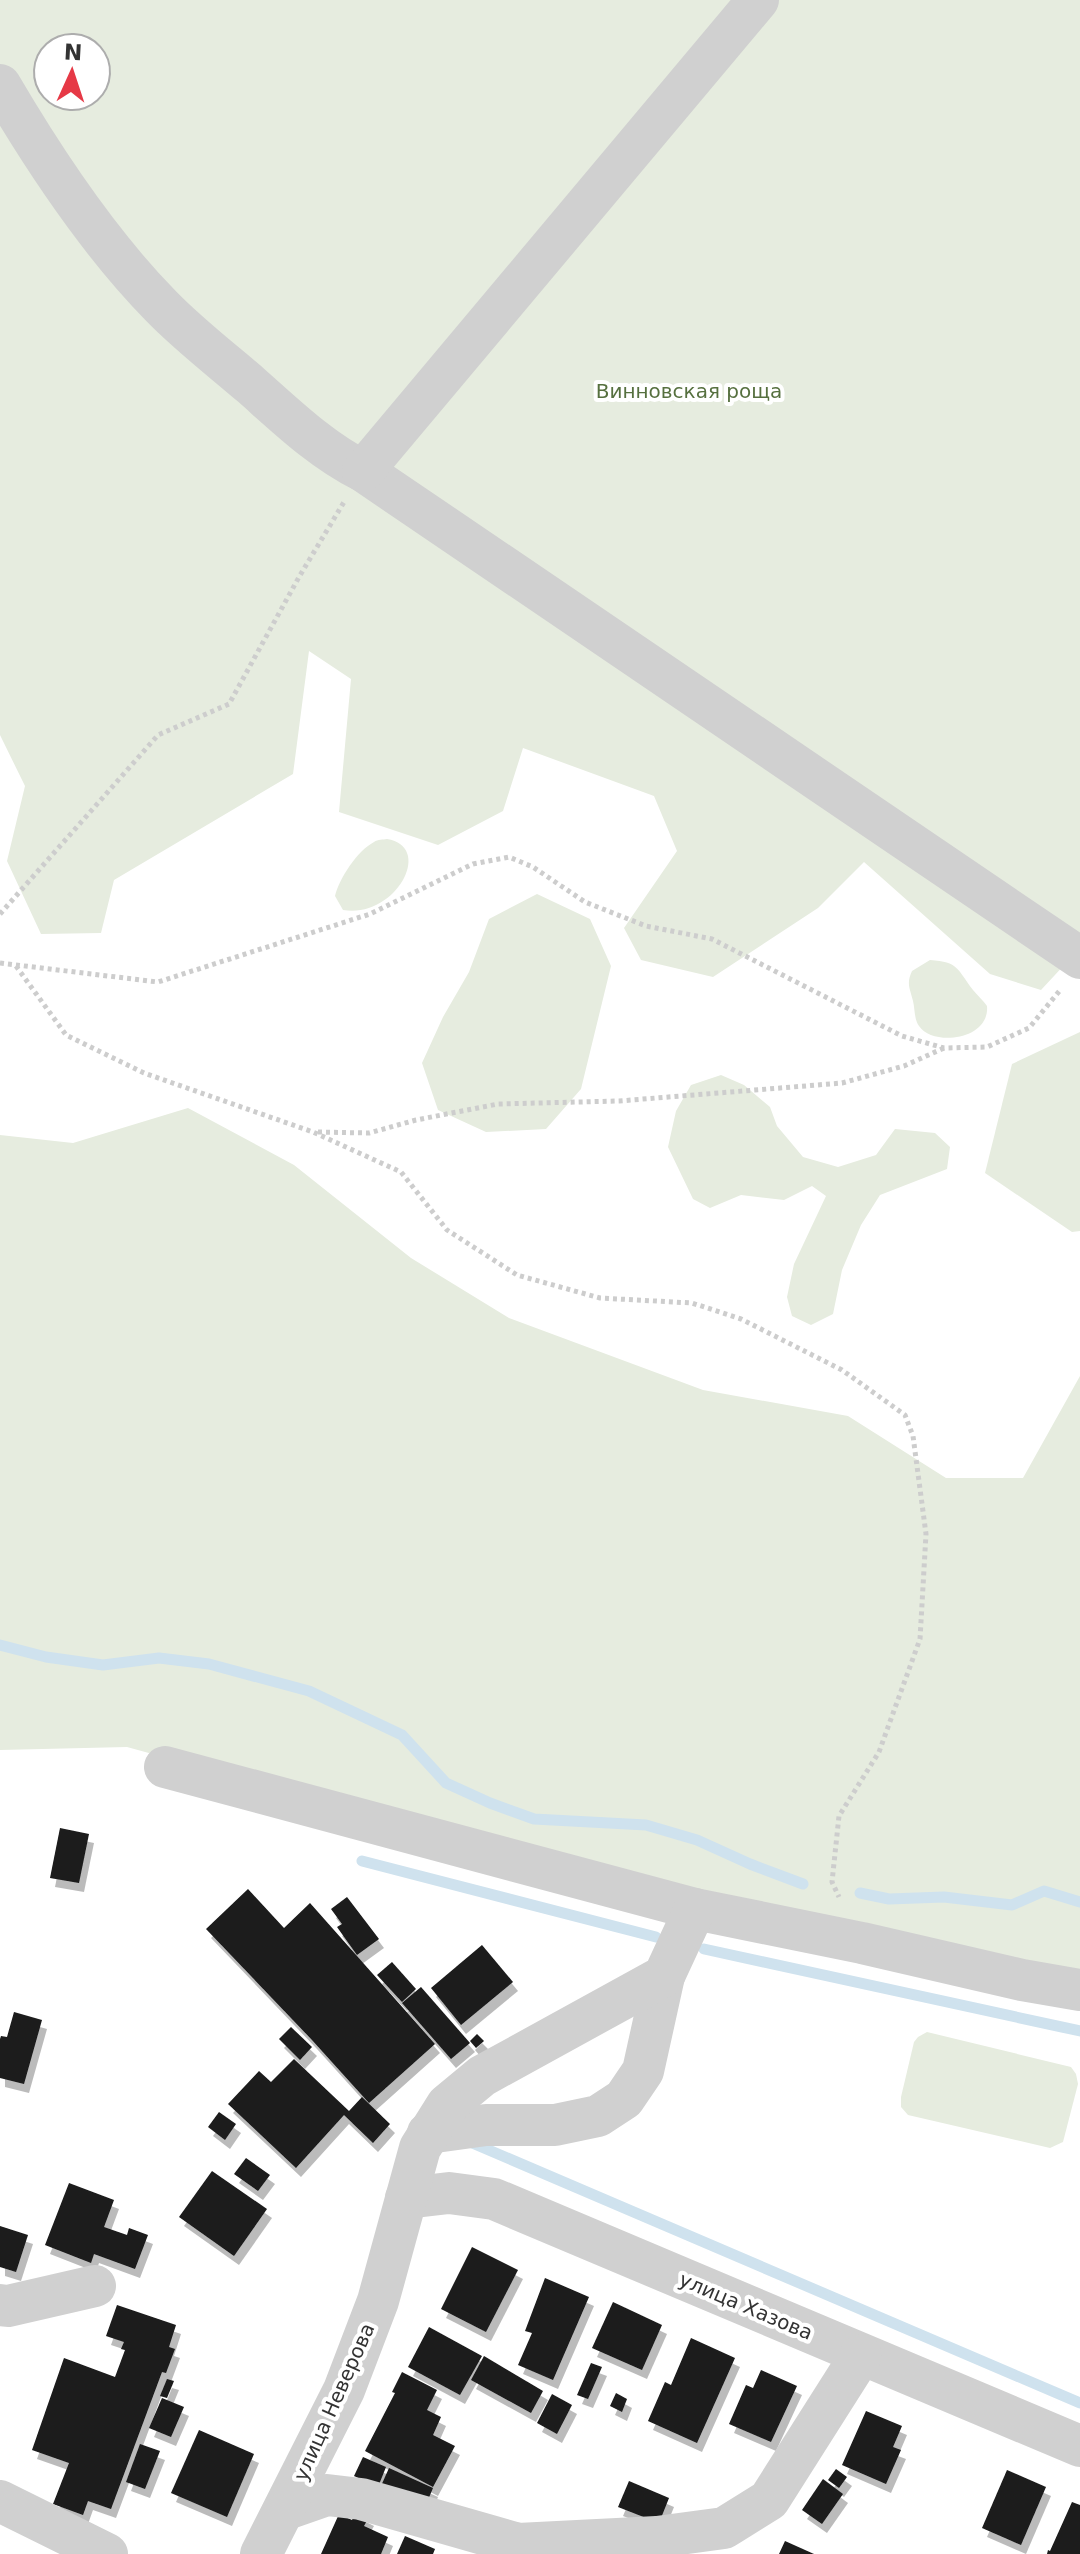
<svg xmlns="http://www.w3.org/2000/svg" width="1080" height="2554" font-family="'DejaVu Sans',sans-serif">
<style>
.green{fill:#e6ecdf;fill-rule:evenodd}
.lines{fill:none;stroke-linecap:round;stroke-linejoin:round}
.stream{stroke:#cfe2ee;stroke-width:11}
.building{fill:#1a1a1a;filter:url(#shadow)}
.path{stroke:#cdcdcd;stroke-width:5;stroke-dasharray:4 4;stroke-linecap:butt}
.minor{stroke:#d0d0d0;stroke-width:42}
.labels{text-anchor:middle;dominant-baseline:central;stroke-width:8;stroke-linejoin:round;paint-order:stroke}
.park-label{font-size:20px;fill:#56703f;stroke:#fff}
.street-label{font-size:20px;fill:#333;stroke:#fff}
</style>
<defs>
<filter id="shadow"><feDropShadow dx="5" dy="9" stdDeviation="0" flood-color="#0004"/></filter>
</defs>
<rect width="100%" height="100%" fill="#fff"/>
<g class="green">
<path d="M 0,0 L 1080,0 L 1080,948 L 1041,990 L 990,974 L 864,862 L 818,908 L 713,977 L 641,960 L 624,928 L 677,851 L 654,796 L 523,748 L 503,811 L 438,845 L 339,812 L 351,679 L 309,651 L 293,774 L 114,880 L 101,933 L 41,934 L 7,861 L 25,786 L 0,735 ZM 48,48 L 96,48 L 96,96 L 48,96 Z"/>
<path d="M 387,839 C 435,847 395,919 343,910 L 335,896 C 339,879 357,851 374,842 C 378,839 383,840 387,839 Z"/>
<path d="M 537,894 L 590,919 L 611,966 L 581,1089 L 546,1129 L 486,1132 L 438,1110 L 422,1063 L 443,1017 L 469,972 L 489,919 Z"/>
<path d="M 930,960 C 959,962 957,969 973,990 C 977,995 983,1000 987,1006 C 990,1040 933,1047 919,1026 C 914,1019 915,1009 913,1001 C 910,988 906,984 912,971 Z"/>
<path d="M 1080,1032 L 1080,1231 L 1072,1232 L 985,1173 L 1012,1064 Z"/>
<path d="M 721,1075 L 744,1085 L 770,1107 L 777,1126 L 803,1157 L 838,1167 L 876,1155 L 895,1129 L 935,1133 L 950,1147 L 947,1169 L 880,1195 L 861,1225 L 842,1270 L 833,1314 L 811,1325 L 792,1316 L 787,1297 L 794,1264 L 826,1196 L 812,1186 L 784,1200 L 741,1195 L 710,1208 L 693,1199 L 668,1147 L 676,1111 L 691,1085 Z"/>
<path d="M 188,1108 L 294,1165 L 411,1258 L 509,1318 L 703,1390 L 848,1416 L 946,1478 L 1023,1478 L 1080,1376 L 1080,2009 L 127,1747 L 0,1750 L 0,1135 L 73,1143 Z"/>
<path d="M 927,2032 L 1071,2067 L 1076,2074 L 1078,2084 L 1063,2142 L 1050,2148 L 908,2115 L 901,2107 L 901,2097 L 914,2042 L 918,2037 Z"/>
</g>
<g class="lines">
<g class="stream">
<path d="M 0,1645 L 46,1657 L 103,1665 L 159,1658 L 209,1664 L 309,1691 L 402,1735 L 446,1783 L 490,1803 L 534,1819 L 646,1825 L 697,1840 L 750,1864 L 803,1884"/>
<path d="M 362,1861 L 656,1937"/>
<path d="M 860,1893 L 889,1899 L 944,1897 L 1012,1905 L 1044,1891 L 1080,1902"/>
<path d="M 704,1949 L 1080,2031"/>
<path d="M 470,2142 L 1080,2403"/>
</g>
</g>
<g class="building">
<path d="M 60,1828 L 89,1834 L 79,1883 L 50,1878 Z"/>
<path d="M 248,1889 L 284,1928 L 310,1903 L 435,2044 L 369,2103 L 312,2040 L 206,1929 Z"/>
<path d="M 347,1897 L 379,1939 L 357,1955 L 337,1927 L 342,1924 L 331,1909 Z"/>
<path d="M 482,1945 L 513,1982 L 461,2025 L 431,1988 Z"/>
<path d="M 392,1962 L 416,1989 L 402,2002 L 377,1975 Z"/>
<path d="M 421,1987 L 470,2043 L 451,2059 L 402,2003 Z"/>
<path d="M 14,2012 L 42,2020 L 24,2084 L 0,2078 L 0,2039 L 1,2036 L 7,2037 Z"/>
<path d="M 291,2027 L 312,2047 L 300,2060 L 279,2039 Z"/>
<path d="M 477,2034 L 484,2041 L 476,2048 L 470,2041 Z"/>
<path d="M 294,2059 L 349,2111 L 362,2097 L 390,2124 L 373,2143 L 344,2115 L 296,2168 L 228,2104 L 259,2071 L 271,2082 Z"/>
<path d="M 219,2112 L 236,2124 L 225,2140 L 208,2127 Z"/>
<path d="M 246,2158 L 270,2175 L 258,2191 L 234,2174 Z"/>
<path d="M 212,2171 L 267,2209 L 234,2256 L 179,2217 Z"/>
<path d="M 69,2183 L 114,2200 L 104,2227 L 127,2235 L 129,2228 L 148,2235 L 135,2269 L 94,2254 L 91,2263 L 45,2245 Z"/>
<path d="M 0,2226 L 28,2235 L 16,2272 L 0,2267 Z"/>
<path d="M 472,2247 L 518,2270 L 486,2332 L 441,2309 Z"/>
<path d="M 545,2278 L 589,2297 L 553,2380 L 518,2365 L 532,2333 L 525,2331 Z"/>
<path d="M 613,2302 L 662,2325 L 642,2370 L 592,2348 Z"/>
<path d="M 117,2305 L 176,2325 L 169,2347 L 175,2349 L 166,2373 L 162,2372 L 111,2509 L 88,2501 L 83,2515 L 53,2504 L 69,2463 L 32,2450 L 64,2358 L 115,2377 L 125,2350 L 121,2349 L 124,2342 L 106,2336 Z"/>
<path d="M 429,2327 L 482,2356 L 460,2395 L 408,2367 Z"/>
<path d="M 691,2338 L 735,2358 L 697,2443 L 648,2421 L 665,2382 L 671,2385 Z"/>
<path d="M 484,2356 L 543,2391 L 531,2413 L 471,2380 Z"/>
<path d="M 591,2363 L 602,2367 L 588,2399 L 577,2395 Z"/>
<path d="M 761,2370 L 797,2386 L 771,2442 L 729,2424 L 746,2385 L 753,2388 Z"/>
<path d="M 402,2372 L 437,2390 L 427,2410 L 441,2417 L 433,2435 L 455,2446 L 433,2487 L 365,2451 L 395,2393 L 392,2392 Z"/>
<path d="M 167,2379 L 174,2381 L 167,2398 L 160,2396 Z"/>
<path d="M 616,2393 L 627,2399 L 622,2412 L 610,2406 Z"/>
<path d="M 552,2394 L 572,2405 L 557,2434 L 537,2423 Z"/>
<path d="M 162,2398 L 184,2407 L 171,2437 L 149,2428 Z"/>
<path d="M 866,2411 L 902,2426 L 893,2447 L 901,2450 L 886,2484 L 842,2465 Z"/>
<path d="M 199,2430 L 254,2454 L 227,2517 L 171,2493 Z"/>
<path d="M 140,2444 L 160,2451 L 145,2489 L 126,2482 Z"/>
<path d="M 363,2457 L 386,2467 L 378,2487 L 354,2476 Z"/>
<path d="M 389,2468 L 433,2488 L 425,2507 L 381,2486 Z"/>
<path d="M 836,2469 L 847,2477 L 839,2488 L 828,2480 Z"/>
<path d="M 1007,2470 L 1046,2487 L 1021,2545 L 982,2528 Z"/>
<path d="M 823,2479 L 843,2494 L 822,2524 L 802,2510 Z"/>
<path d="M 629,2481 L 669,2498 L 659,2523 L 618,2507 Z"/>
<path d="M 1072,2502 L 1080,2505 L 1080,2554 L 1047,2554 L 1048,2550 L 1050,2551 Z"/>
<path d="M 357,2511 L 369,2517 L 364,2526 L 388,2537 L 381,2554 L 321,2554 L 339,2514 L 352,2520 Z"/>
<path d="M 405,2536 L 435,2549 L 433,2554 L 397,2554 Z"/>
<path d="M 785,2541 L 814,2554 L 779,2554 Z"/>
</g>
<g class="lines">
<g class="path">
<path d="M 0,914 L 158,735 L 229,704 L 299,577 L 344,502"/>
<path d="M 0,963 L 158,982 L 370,914 L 473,864 L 509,857 L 533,867 L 585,902 L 646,926 L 712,939 L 902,1036 L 944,1048 L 987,1047 L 1029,1028 L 1061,989"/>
<path d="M 16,966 L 66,1035 L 144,1073 L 313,1132 L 401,1172 L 447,1230 L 517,1275 L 600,1298 L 692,1303 L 741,1319 L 842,1370 L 905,1415 L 913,1436 L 926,1534 L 920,1639 L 879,1752 L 839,1816 L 832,1882 L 839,1897"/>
<path d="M 318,1132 L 369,1133 L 416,1120 L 498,1104 L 619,1101 L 842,1083 L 904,1066 L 944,1048"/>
</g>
<g class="minor">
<path d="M 0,85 C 44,160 100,244 161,306 C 189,335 222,360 252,386 C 287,417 321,450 363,471 L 1080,958"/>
<path d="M 363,471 L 758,0"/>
<path d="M 165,1767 L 695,1909 L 862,1943 L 1022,1980 L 1080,1990"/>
<path d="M 428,2133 L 486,2125 L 555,2125 L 598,2116 L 624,2099 L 643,2071 L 664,1976"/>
<path d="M 406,2198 L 449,2193 L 494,2199 L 1080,2446"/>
<path d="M 0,2305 L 8,2306 L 95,2286"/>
<path d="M 0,2501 L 107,2554"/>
<path d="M 284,2510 L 327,2495 L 361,2499 L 518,2544 L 657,2537 L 724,2528 L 769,2500 L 861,2355"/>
<path d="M 261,2554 L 344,2390 L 378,2301 L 420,2148 L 447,2105 L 482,2076 L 664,1976 L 695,1909"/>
</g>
</g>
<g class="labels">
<g class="park-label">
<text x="689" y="391">Винновская роща</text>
</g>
<g class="street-label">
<text transform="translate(746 2306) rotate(23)">улица Хазова</text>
<text transform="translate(334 2402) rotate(-66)">улица Неверова</text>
</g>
</g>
<g transform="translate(72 72) rotate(3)"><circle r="38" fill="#ffffff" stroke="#adadad" stroke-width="2"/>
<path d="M0-6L14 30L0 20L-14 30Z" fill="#e63946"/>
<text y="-12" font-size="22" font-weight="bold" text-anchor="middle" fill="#333333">N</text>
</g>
</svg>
